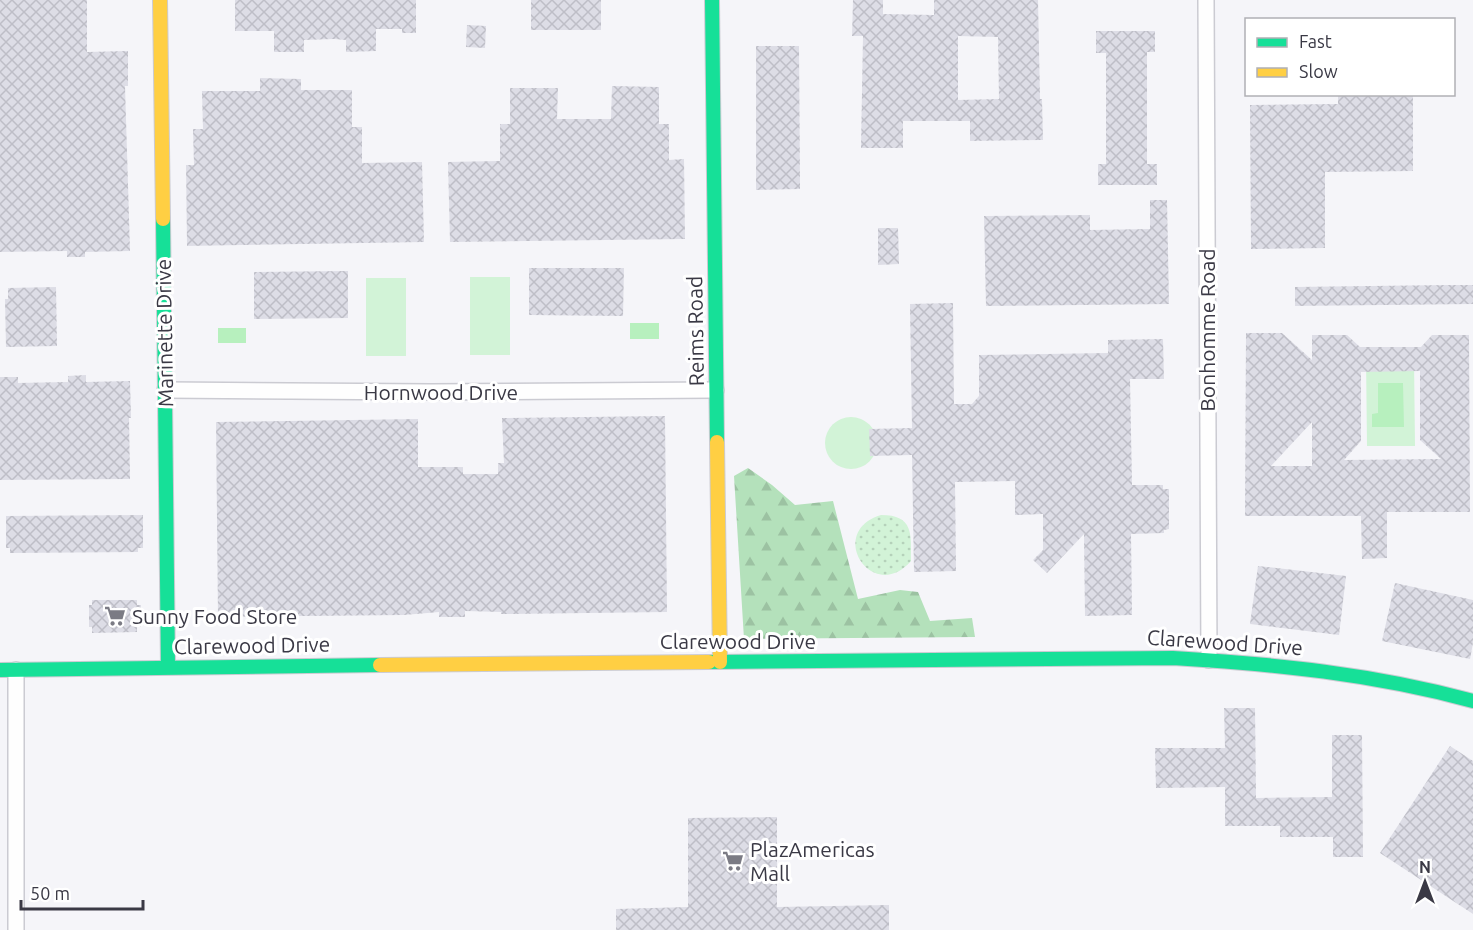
<svg xmlns="http://www.w3.org/2000/svg" width="1473" height="930" font-family="Ubuntu,sans-serif">
<style>
.grass{fill:#d2f3d7}
.forest{fill:url(#forest-firs)}
.garden{fill:url(#garden-dots)}
.water{fill:#b7f0be}
.building{fill:url(#building-cross-hatch);fill-rule:evenodd}
.lines{fill:none;stroke-linecap:round;stroke-linejoin:round}
.street-casing{stroke:#cbcbd2;stroke-width:18}
.fast-casing{stroke:#cbcbd2;stroke-width:16}
.slow-casing{stroke:#cbcbd2;stroke-width:16}
.street{stroke:#fefefe;stroke-width:15}
.fast{stroke:#16e098;stroke-width:14}
.slow{stroke:#ffcf43;stroke-width:14}
.labels{text-anchor:middle;dominant-baseline:central;stroke-width:6;stroke-linejoin:round;paint-order:stroke}
.street-label{font-size:21px;fill:#3a3945;stroke:#fff}
.poi-label{font-size:21px;fill:#3a3945;stroke:#fff;text-anchor:start}
</style>
<defs>
<pattern id="forest-firs" width="22" height="20" patternUnits="userSpaceOnUse" patternTransform="scale(1.5)"><rect width="22" height="20" fill="#b4e1bb"/><path d="M5 1l3.5 6h-7zM16 11l3.5 6h-7z" fill="#9cc2a2"/></pattern>
<pattern id="garden-dots" width="8" height="8" patternUnits="userSpaceOnUse" patternTransform="scale(1.5)"><rect width="8" height="8" fill="#d2f3d7"/><path d="M2 2h.1M6 6h.1" fill="none" stroke="#b5d1ba" stroke-width="1.8" stroke-linecap="round"/></pattern>
<pattern id="building-cross-hatch" width="8" height="8" patternUnits="userSpaceOnUse" patternTransform="scale(1.5)"><rect width="8" height="8" fill="#dddde6"/><path d="M0 0l8 8M0 8l8-8" fill="none" stroke="#bebec7"/></pattern>
</defs>
<rect width="100%" height="100%" fill="#f5f5f9"/>
<g class="grass">
<rect x="470" y="277" width="40" height="78"/>
<rect x="366" y="278" width="40" height="78"/>
<path d="M 1375,347 L 1404,347 L 1404,358 L 1414,358 L 1415,446 L 1367,446 L 1366,356 Z"/>
<circle cx="851" cy="443" r="26"/>
</g>
<path class="forest" d="M 748,468 L 772,485 L 795,505 L 833,501 L 858,599 L 900,590 L 918,592 L 930,621 L 972,618 L 975,637 L 744,639 L 734,476 Z"/>
<path class="garden" d="M 881,515 C 914,515 911,534 911,561 C 873,605 825,532 881,515 Z"/>
<g class="water">
<rect x="630" y="323" width="29" height="16"/>
<rect x="218" y="328" width="28" height="15"/>
<path d="M 1378,383 L 1403,383 L 1404,427 L 1372,427 L 1372,414 L 1378,413 Z"/>
</g>
<g class="building">
<path d="M 0,0 L 87,0 L 87,52 L 128,51 L 128,86 L 125,86 L 130,251 L 85,252 L 85,257 L 67,257 L 67,251 L 0,252 Z"/>
<path d="M 235,0 L 416,0 L 416,33 L 402,33 L 402,29 L 376,29 L 376,51 L 346,52 L 346,40 L 334,39 L 304,40 L 304,52 L 274,52 L 274,31 L 235,31 Z"/>
<rect x="531" y="0" width="70" height="30"/>
<path d="M 853,0 L 883,0 L 883,14 L 934,15 L 934,0 L 1038,0 L 1040,99 L 1042,99 L 1043,140 L 970,141 L 970,121 L 903,121 L 903,148 L 861,148 L 863,36 L 852,36 ZM 958,36 L 998,37 L 999,99 L 958,100 Z"/>
<path d="M 467,25 L 486,26 L 485,48 L 466,47 Z"/>
<path d="M 1096,31 L 1155,31 L 1155,52 L 1147,52 L 1147,164 L 1157,164 L 1157,185 L 1098,185 L 1098,164 L 1106,164 L 1106,53 L 1096,53 Z"/>
<path d="M 756,46 L 799,46 L 800,189 L 756,190 Z"/>
<path d="M 260,78 L 301,79 L 301,90 L 352,90 L 352,127 L 362,127 L 362,163 L 422,162 L 424,242 L 187,246 L 186,165 L 194,165 L 193,129 L 203,129 L 202,91 L 260,91 Z"/>
<path d="M 612,86 L 659,87 L 659,124 L 669,124 L 669,160 L 684,159 L 685,239 L 450,242 L 448,162 L 500,161 L 500,124 L 510,124 L 510,88 L 558,88 L 557,119 L 611,119 Z"/>
<path d="M 1338,94 L 1413,94 L 1413,171 L 1325,172 L 1325,248 L 1251,249 L 1250,105 L 1338,104 Z"/>
<path d="M 1150,200 L 1167,200 L 1169,304 L 986,306 L 984,216 L 1090,215 L 1090,230 L 1150,229 Z"/>
<path d="M 878,228 L 898,228 L 899,264 L 878,265 Z"/>
<path d="M 529,268 L 624,268 L 623,316 L 529,315 Z"/>
<path d="M 348,271 L 348,318 L 254,319 L 254,272 Z"/>
<path d="M 1448,285 L 1473,285 L 1473,304 L 1295,306 L 1295,287 Z"/>
<path d="M 56,287 L 57,346 L 6,347 L 5,299 L 8,299 L 8,288 Z"/>
<path d="M 953,303 L 954,404 L 972,404 L 979,396 L 979,355 L 1108,353 L 1108,340 L 1163,339 L 1164,379 L 1130,379 L 1132,485 L 1163,485 L 1163,489 L 1169,489 L 1169,529 L 1164,530 L 1164,533 L 1131,534 L 1132,615 L 1085,616 L 1084,534 L 1047,573 L 1033,560 L 1043,550 L 1043,514 L 1015,515 L 1015,481 L 955,482 L 956,571 L 914,572 L 912,455 L 870,456 L 869,429 L 912,428 L 910,304 Z"/>
<path d="M 1246,333 L 1282,333 L 1312,360 L 1312,335 L 1347,335 L 1360,347 L 1421,347 L 1432,335 L 1469,335 L 1470,512 L 1387,512 L 1387,558 L 1362,559 L 1361,516 L 1245,516 ZM 1420,371 L 1420,440 L 1441,459 L 1344,460 L 1361,441 L 1361,372 ZM 1312,422 L 1312,466 L 1271,466 Z"/>
<path d="M 86,375 L 86,382 L 130,381 L 131,418 L 129,418 L 130,479 L 0,480 L 0,377 L 18,377 L 18,383 L 68,382 L 68,376 Z"/>
<path d="M 665,416 L 667,612 L 501,614 L 501,612 L 465,611 L 465,617 L 439,617 L 439,612 L 404,615 L 218,617 L 216,422 L 418,419 L 418,467 L 463,467 L 463,474 L 498,474 L 498,463 L 504,463 L 502,418 Z"/>
<path d="M 143,515 L 143,548 L 138,548 L 138,552 L 10,553 L 10,548 L 6,548 L 6,516 Z"/>
<path d="M 1258,566 L 1346,576 L 1339,635 L 1250,624 Z"/>
<path d="M 1395,583 L 1473,600 L 1473,643 L 1470,659 L 1382,641 Z"/>
<path d="M 92,600 L 137,600 L 137,605 L 141,605 L 141,627 L 137,627 L 137,632 L 92,633 L 92,627 L 89,627 L 89,605 L 92,605 Z"/>
<path d="M 1224,708 L 1255,708 L 1256,798 L 1332,797 L 1332,735 L 1362,735 L 1363,857 L 1333,857 L 1333,837 L 1280,837 L 1280,826 L 1225,826 L 1225,787 L 1156,788 L 1155,748 L 1225,748 Z"/>
<path d="M 1450,746 L 1473,761 L 1473,914 L 1380,853 Z"/>
<path d="M 777,817 L 777,907 L 889,905 L 889,930 L 616,930 L 616,909 L 688,907 L 688,818 Z"/>
</g>
<g class="lines">
<defs>
<g id="street">
<path d="M 1206,0 L 1209,660"/>
<path d="M 165,390 L 431,392 L 716,390"/>
<path d="M 16,930 L 16,670"/>
</g>
<g id="fast">
<path d="M 712,0 L 717,442"/>
<path d="M 163,219 L 168,667"/>
<path d="M 709,662 L 1173,658 C 1275,664 1374,674 1473,701"/>
<path d="M 0,670 L 380,665"/>
</g>
<g id="slow">
<path d="M 160,0 L 163,219"/>
<path d="M 717,442 L 720,662"/>
<path d="M 380,665 L 709,662"/>
</g>
</defs>
<use href="#street" class="street-casing"/>
<use href="#fast" class="fast-casing"/>
<use href="#slow" class="slow-casing"/>
<use href="#street" class="street"/>
<use href="#fast" class="fast"/>
<use href="#slow" class="slow"/>
</g>
<defs>
<symbol id="supermarket-bare" viewBox="-9 -9 18 18"><path d="M-6-5.5h2.5l.6 2H6L4.5 2H-2.5L-4.4-4H-6ZM-1.5 3.2a1.3 1.3 0 1 0 .1 0ZM3 3.2a1.3 1.3 0 1 0 .1 0Z" fill="#7b7b84" stroke="#fff" stroke-width="2.5" paint-order="stroke"/></symbol>
</defs>
<g fill-rule="evenodd">
<use href="#supermarket-bare" x="100" y="601" width="30" height="30"/>
<use href="#supermarket-bare" x="718" y="846" width="30" height="30"/>
</g>
<g class="labels">
<g class="street-label">
<text transform="translate(1207 330) rotate(-90)">Bonhomme Road</text>
<text transform="translate(695 331) rotate(-91)">Reims Road</text>
<text transform="translate(164 333) rotate(-91)">Marinette Drive</text>
<text x="441" y="392">Hornwood Drive</text>
<text x="738" y="641">Clarewood Drive</text>
<text transform="translate(1225 642) rotate(4)">Clarewood Drive</text>
<text transform="translate(252 645) rotate(-1)">Clarewood Drive</text>
</g>
<g class="poi-label">
<text x="132" y="616">Sunny Food Store</text>
<text x="750" y="849">PlazAmericas<tspan x="750" dy="24">Mall</tspan></text>
</g>
</g>
<rect x="1245" y="18" width="210" height="78" fill="#ffffff" stroke="#b0b0b5" stroke-width="1.5"/>
<rect x="1257" y="38" width="30" height="9" fill="#16e098" stroke="#b0b0b5" stroke-width="1.5"/>
<text x="1299" y="48" font-size="18" fill="#3a3945">Fast</text>
<rect x="1257" y="68" width="30" height="9" fill="#ffcf43" stroke="#b0b0b5" stroke-width="1.5"/>
<text x="1299" y="78" font-size="18" fill="#3a3945">Slow</text>
<g transform="translate(1425 882)" stroke="#ffffff" stroke-width="4.5" paint-order="stroke">
<path d="M0-4.5L10 22L0 15L-10 22Z" fill="#3a3945"/>
<text y="-9" font-size="16" font-weight="bold" text-anchor="middle" fill="#3a3945">N</text>
</g>
<path d="M21 900v9h122v-9" fill="none" stroke="#3a3945" stroke-width="3"/>
<text x="30" y="900" font-size="18" fill="#3a3945" stroke="#ffffff" stroke-width="4.5" paint-order="stroke">50 m</text>
</svg>
